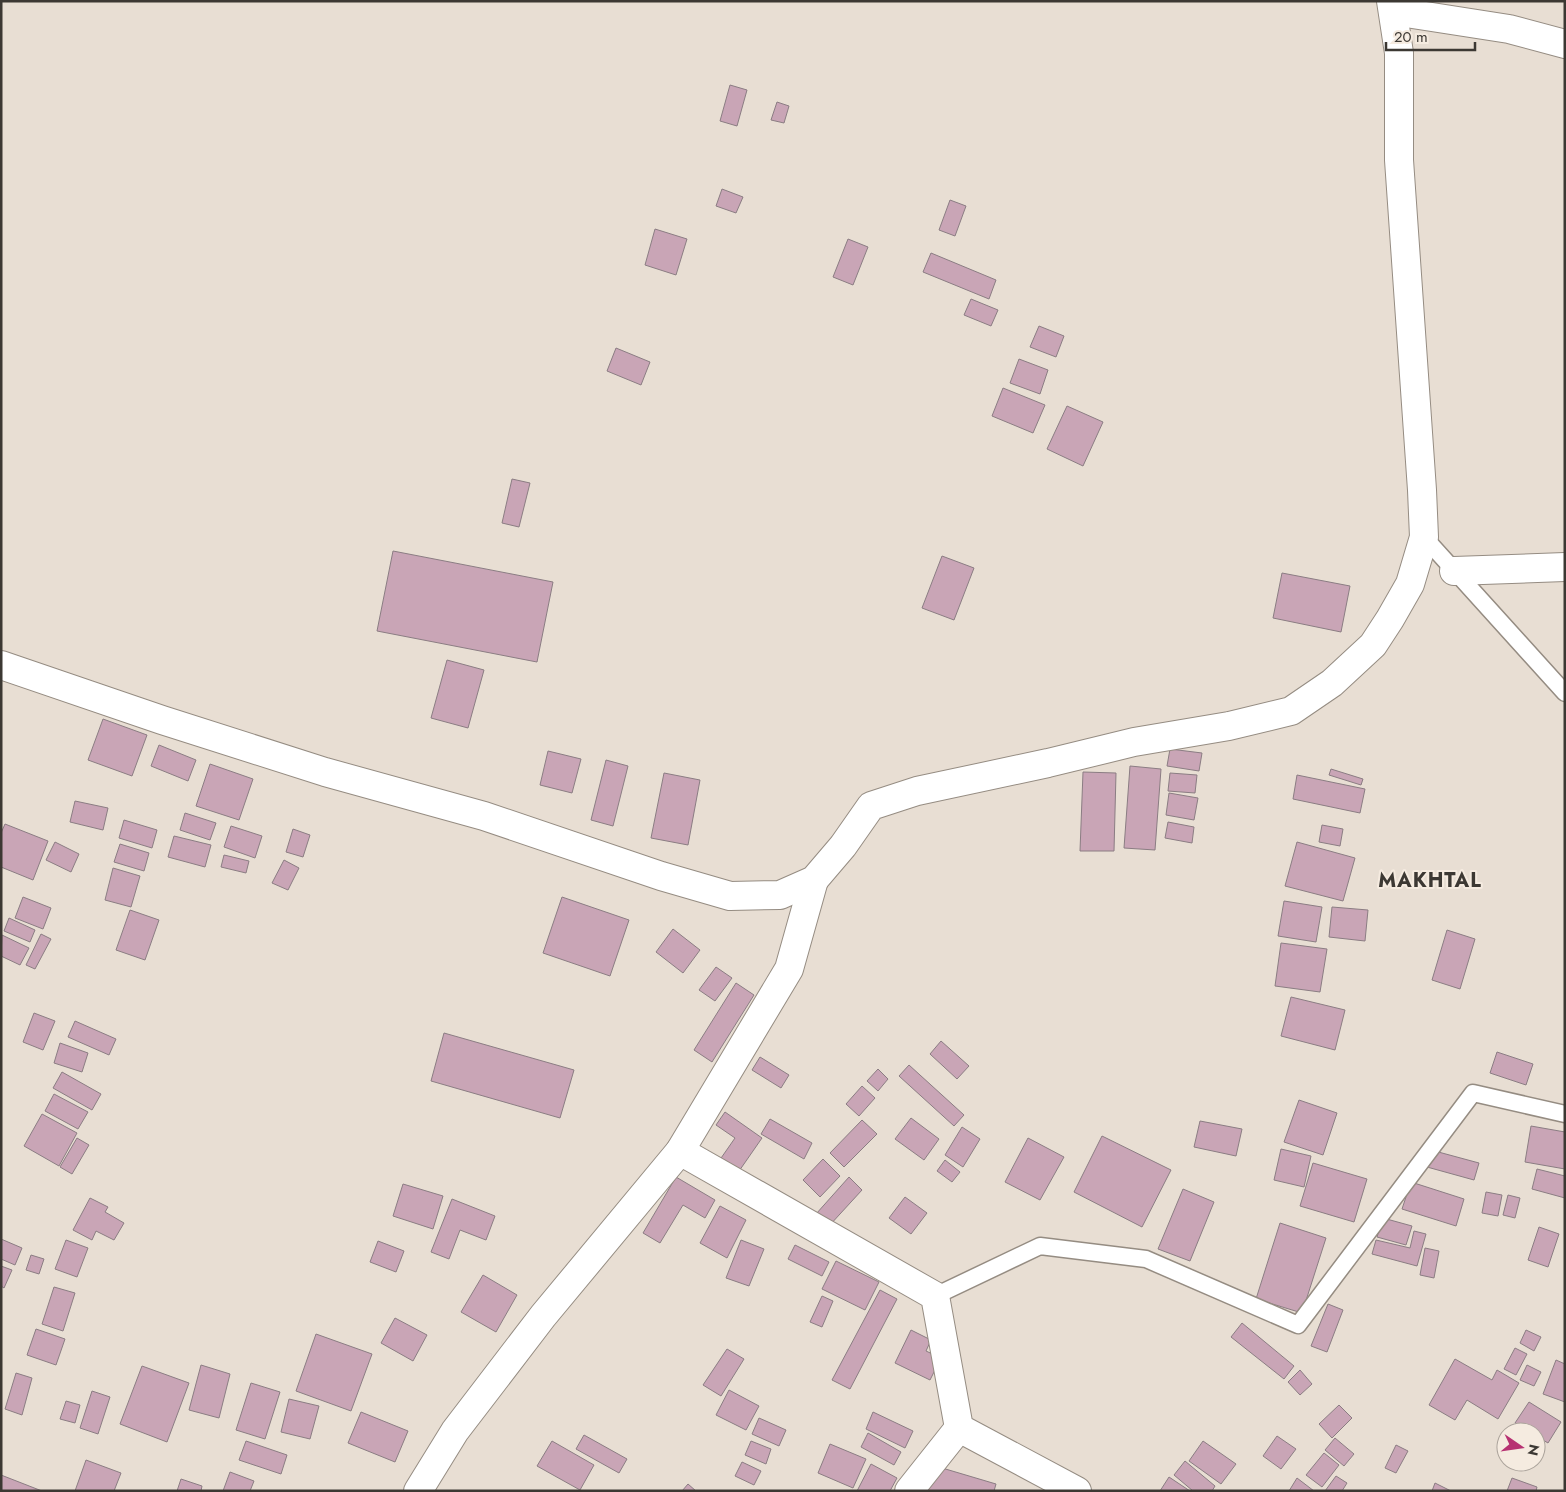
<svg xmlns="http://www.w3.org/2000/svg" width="1566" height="1492" font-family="Jost,sans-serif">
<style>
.building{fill:#c9a5b6;stroke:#8b7d83}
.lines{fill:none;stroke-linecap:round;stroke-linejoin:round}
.lane-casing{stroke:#958c82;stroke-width:19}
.street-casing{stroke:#958c82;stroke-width:30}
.secondary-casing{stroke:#958c82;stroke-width:30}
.lane{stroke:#fff;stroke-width:16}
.street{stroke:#fff;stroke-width:28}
.secondary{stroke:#fff;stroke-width:28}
.labels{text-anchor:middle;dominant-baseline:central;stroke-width:4;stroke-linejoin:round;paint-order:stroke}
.district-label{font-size:20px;font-weight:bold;letter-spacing:1px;fill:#3c3833;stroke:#f5ebe0}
</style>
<rect width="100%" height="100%" fill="#e8ded3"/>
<g class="building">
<path d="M 730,85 L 747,90 L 737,126 L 720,121 Z"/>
<path d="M 777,102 L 789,106 L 784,123 L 771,120 Z"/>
<path d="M 722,189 L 743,197 L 736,213 L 716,206 Z"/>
<path d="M 950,200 L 966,206 L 955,236 L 939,230 Z"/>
<path d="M 655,229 L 687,239 L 676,275 L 645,265 Z"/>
<path d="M 848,239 L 868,247 L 853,285 L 833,277 Z"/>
<path d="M 931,253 L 996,280 L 989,299 L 923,272 Z"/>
<path d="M 971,299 L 998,310 L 991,326 L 964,315 Z"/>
<path d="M 1039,326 L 1064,336 L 1056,357 L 1030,347 Z"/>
<path d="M 616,348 L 650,362 L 641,385 L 607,371 Z"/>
<path d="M 1019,359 L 1048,370 L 1040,394 L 1010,383 Z"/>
<path d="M 1003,388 L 1045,405 L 1033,433 L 992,416 Z"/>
<path d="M 1067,406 L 1103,422 L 1083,466 L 1047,449 Z"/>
<path d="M 512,479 L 530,483 L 519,527 L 502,523 Z"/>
<path d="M 393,551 L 553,582 L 537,662 L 377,631 Z"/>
<path d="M 942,556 L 974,568 L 954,620 L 922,608 Z"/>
<path d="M 1282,573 L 1350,586 L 1341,632 L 1273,618 Z"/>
<path d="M 447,660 L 484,670 L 468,728 L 431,718 Z"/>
<path d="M 103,719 L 147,735 L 132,776 L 88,760 Z"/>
<path d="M 159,745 L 196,760 L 188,781 L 151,766 Z"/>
<path d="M 1170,749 L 1202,753 L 1199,771 L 1167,766 Z"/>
<path d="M 548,751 L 581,759 L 572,793 L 540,785 Z"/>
<path d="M 606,760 L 628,766 L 613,826 L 591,820 Z"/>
<path d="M 210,764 L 253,779 L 239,820 L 196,806 Z"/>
<path d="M 1130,766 L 1161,769 L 1155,850 L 1124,848 Z"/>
<path d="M 1331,769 L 1363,779 L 1361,785 L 1329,775 Z"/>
<path d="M 1083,772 L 1116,773 L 1114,851 L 1080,851 Z"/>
<path d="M 664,773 L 700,780 L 688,845 L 651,838 Z"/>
<path d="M 1170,773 L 1197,775 L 1195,793 L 1168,791 Z"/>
<path d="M 1297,775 L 1365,789 L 1360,813 L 1293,799 Z"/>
<path d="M 1169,793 L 1198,798 L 1194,820 L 1166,815 Z"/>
<path d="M 75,801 L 108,808 L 103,830 L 70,822 Z"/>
<path d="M 185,813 L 216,823 L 210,840 L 180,830 Z"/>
<path d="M 124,820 L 157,830 L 152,848 L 119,838 Z"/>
<path d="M 1168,822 L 1194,827 L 1192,843 L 1165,838 Z"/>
<path d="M 5,824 L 48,841 L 33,880 L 1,867 L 1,833 Z"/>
<path d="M 1322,825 L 1343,829 L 1340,846 L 1319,842 Z"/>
<path d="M 231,826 L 262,836 L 255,858 L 224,847 Z"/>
<path d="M 293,829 L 310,835 L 303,857 L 286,852 Z"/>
<path d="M 174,836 L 211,845 L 205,867 L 168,857 Z"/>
<path d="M 55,842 L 79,854 L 71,872 L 46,860 Z"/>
<path d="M 1297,842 L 1355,858 L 1343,901 L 1285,886 Z"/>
<path d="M 120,844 L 149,853 L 144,871 L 114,862 Z"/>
<path d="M 224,855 L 249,861 L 246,873 L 221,867 Z"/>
<path d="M 284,860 L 299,868 L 288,890 L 272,883 Z"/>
<path d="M 113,868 L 140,876 L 131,907 L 105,900 Z"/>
<path d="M 23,897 L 51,908 L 43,929 L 15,918 Z"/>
<path d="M 562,897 L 629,920 L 610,976 L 543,953 Z"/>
<path d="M 1284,901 L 1322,907 L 1316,942 L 1278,936 Z"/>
<path d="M 1332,907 L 1368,910 L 1365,941 L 1329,937 Z"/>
<path d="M 130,910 L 159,920 L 145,960 L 116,950 Z"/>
<path d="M 9,918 L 35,930 L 30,942 L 4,931 Z"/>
<path d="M 673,929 L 700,950 L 683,973 L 656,952 Z"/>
<path d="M 1447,930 L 1475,939 L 1460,989 L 1432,980 Z"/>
<path d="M 41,934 L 51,939 L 35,969 L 26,965 Z"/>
<path d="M 2,935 L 29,948 L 20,965 L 1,956 Z"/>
<path d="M 1281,943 L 1327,949 L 1320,992 L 1275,986 Z"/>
<path d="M 716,967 L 732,978 L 715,1001 L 699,990 Z"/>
<path d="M 736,983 L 754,995 L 712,1062 L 694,1050 Z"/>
<path d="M 1291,997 L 1345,1010 L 1335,1050 L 1281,1036 Z"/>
<path d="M 34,1013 L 55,1021 L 43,1050 L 23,1042 Z"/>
<path d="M 75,1021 L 116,1039 L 109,1055 L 68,1037 Z"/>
<path d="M 444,1033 L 574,1070 L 560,1118 L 431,1081 Z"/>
<path d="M 941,1041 L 969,1066 L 957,1079 L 930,1054 Z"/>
<path d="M 60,1043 L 88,1053 L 82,1072 L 54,1063 Z"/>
<path d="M 1497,1052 L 1533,1064 L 1526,1085 L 1490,1073 Z"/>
<path d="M 760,1057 L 789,1075 L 781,1088 L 752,1070 Z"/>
<path d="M 909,1065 L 964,1115 L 954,1126 L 899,1076 Z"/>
<path d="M 878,1069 L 888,1079 L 878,1091 L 867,1081 Z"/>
<path d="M 62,1072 L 101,1094 L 92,1110 L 53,1088 Z"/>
<path d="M 862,1086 L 875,1098 L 859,1116 L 846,1104 Z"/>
<path d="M 54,1094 L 88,1112 L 78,1129 L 45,1111 Z"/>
<path d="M 1299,1100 L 1337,1113 L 1323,1155 L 1284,1142 Z"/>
<path d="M 725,1112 L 762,1138 L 737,1174 L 719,1161 L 735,1138 L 716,1125 Z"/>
<path d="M 42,1114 L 77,1133 L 59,1166 L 24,1146 Z"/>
<path d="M 911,1118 L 939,1139 L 924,1160 L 895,1139 Z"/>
<path d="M 770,1119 L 812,1143 L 804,1159 L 761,1134 Z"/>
<path d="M 862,1120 L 877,1134 L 844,1167 L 830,1153 Z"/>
<path d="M 1200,1121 L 1242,1129 L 1236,1156 L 1194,1147 Z"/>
<path d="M 1531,1126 L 1565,1132 L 1565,1169 L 1525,1162 Z"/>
<path d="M 962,1127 L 980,1139 L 963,1167 L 945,1155 Z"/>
<path d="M 1102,1136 L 1171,1170 L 1142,1227 L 1074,1192 Z"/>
<path d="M 77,1138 L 89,1145 L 72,1174 L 60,1167 Z"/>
<path d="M 1028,1138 L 1064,1157 L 1040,1200 L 1005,1182 Z"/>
<path d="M 1281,1149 L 1311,1156 L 1304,1187 L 1274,1180 Z"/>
<path d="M 1431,1150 L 1479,1163 L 1474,1180 L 1427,1167 Z"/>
<path d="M 823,1159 L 840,1176 L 820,1197 L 803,1180 Z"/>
<path d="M 945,1160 L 960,1172 L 952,1182 L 937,1171 Z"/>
<path d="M 1313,1163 L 1367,1179 L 1354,1222 L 1300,1206 Z"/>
<path d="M 1537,1169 L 1565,1176 L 1565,1198 L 1532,1189 Z"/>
<path d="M 676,1177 L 715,1200 L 705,1218 L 683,1205 L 660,1243 L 643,1233 Z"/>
<path d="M 849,1177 L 862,1190 L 829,1226 L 816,1214 Z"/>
<path d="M 1411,1182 L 1464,1199 L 1456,1226 L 1402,1209 Z"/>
<path d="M 403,1184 L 443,1196 L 433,1229 L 393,1216 Z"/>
<path d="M 1183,1189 L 1214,1202 L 1190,1261 L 1158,1249 Z"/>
<path d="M 1486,1192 L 1502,1195 L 1498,1216 L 1482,1213 Z"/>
<path d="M 1508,1195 L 1520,1198 L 1515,1218 L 1503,1215 Z"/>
<path d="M 905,1197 L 927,1213 L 911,1234 L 889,1218 Z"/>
<path d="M 90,1198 L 108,1207 L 105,1212 L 124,1223 L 114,1240 L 96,1231 L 92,1240 L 73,1230 Z"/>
<path d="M 452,1199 L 495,1216 L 486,1240 L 460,1230 L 449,1259 L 431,1252 Z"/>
<path d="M 720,1206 L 746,1220 L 727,1258 L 700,1243 Z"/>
<path d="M 1383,1218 L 1412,1226 L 1406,1245 L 1377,1237 Z"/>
<path d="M 1280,1223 L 1326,1238 L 1302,1313 L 1256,1299 Z"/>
<path d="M 1539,1227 L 1559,1234 L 1548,1267 L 1528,1260 Z"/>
<path d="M 1414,1231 L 1426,1234 L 1417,1266 L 1372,1254 L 1376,1240 L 1410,1248 Z"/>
<path d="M 1,1239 L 22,1248 L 15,1265 L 1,1259 Z"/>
<path d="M 66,1240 L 88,1248 L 77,1277 L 55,1269 Z"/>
<path d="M 741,1240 L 764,1249 L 749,1286 L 726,1278 Z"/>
<path d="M 378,1241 L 404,1251 L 396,1272 L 370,1262 Z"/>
<path d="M 795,1245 L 829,1262 L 822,1276 L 788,1259 Z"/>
<path d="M 1425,1248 L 1439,1251 L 1434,1278 L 1420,1275 Z"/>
<path d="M 31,1255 L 44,1259 L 39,1274 L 26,1270 Z"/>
<path d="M 836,1261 L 879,1282 L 865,1310 L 822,1289 Z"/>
<path d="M 1,1266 L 12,1270 L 4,1288 L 1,1286 Z"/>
<path d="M 483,1275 L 517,1295 L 496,1332 L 461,1312 Z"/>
<path d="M 54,1287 L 75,1293 L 63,1331 L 42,1324 Z"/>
<path d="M 880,1290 L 897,1299 L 850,1389 L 832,1380 Z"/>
<path d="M 822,1296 L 833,1301 L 822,1327 L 810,1322 Z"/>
<path d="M 1328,1304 L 1343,1310 L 1327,1352 L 1311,1346 Z"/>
<path d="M 395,1318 L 427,1335 L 413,1361 L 381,1343 Z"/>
<path d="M 1242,1323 L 1294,1366 L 1284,1379 L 1231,1337 Z"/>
<path d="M 36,1329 L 65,1339 L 56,1365 L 27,1355 Z"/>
<path d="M 911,1330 L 931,1340 L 926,1351 L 941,1358 L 930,1380 L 895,1363 Z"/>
<path d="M 1526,1330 L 1541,1337 L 1534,1351 L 1520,1343 Z"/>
<path d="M 316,1334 L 372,1354 L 351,1411 L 296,1391 Z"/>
<path d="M 1515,1348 L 1527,1354 L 1516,1375 L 1504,1369 Z"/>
<path d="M 727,1349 L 744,1359 L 721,1396 L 703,1385 Z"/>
<path d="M 1455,1359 L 1492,1380 L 1497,1370 L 1519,1383 L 1498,1419 L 1467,1400 L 1455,1420 L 1429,1405 Z"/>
<path d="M 1556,1360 L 1565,1364 L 1565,1402 L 1543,1394 Z"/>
<path d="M 201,1365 L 230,1374 L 219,1418 L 189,1410 Z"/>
<path d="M 1527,1365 L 1541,1372 L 1534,1386 L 1520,1380 Z"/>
<path d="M 142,1366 L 189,1383 L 167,1442 L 120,1424 Z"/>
<path d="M 1300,1370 L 1312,1384 L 1300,1395 L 1288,1382 Z"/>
<path d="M 16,1373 L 32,1378 L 22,1415 L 5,1409 Z"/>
<path d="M 251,1383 L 280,1392 L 265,1439 L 236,1430 Z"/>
<path d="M 729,1390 L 759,1406 L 746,1430 L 716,1415 Z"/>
<path d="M 92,1391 L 110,1397 L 98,1434 L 80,1428 Z"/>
<path d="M 289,1399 L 319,1406 L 310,1439 L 281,1432 Z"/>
<path d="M 66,1401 L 80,1405 L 75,1423 L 60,1419 Z"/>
<path d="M 1529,1402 L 1561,1422 L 1548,1443 L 1536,1436 L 1536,1432 L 1530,1432 L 1515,1423 Z"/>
<path d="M 1339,1405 L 1352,1418 L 1332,1438 L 1319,1424 Z"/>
<path d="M 361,1412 L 408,1431 L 395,1462 L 348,1443 Z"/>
<path d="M 873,1412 L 913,1431 L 905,1448 L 866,1429 Z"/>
<path d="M 759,1418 L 786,1430 L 779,1446 L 752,1434 Z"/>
<path d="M 868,1433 L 901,1452 L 894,1465 L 861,1447 Z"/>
<path d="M 584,1435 L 627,1459 L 619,1473 L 576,1449 Z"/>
<path d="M 1277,1436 L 1296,1449 L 1281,1469 L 1263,1456 Z"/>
<path d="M 1335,1438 L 1354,1454 L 1344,1466 L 1325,1450 Z"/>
<path d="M 246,1441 L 287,1455 L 281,1474 L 239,1460 Z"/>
<path d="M 552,1441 L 594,1465 L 580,1490 L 537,1466 Z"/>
<path d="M 751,1441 L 771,1449 L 766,1464 L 745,1455 Z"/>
<path d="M 1203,1441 L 1236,1464 L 1221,1484 L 1189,1461 Z"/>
<path d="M 830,1444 L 866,1459 L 853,1488 L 818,1473 Z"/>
<path d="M 1396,1445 L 1408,1451 L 1396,1473 L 1385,1468 Z"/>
<path d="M 1324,1453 L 1339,1465 L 1322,1487 L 1306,1475 Z"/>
<path d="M 86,1460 L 121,1473 L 114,1491 L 75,1491 Z"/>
<path d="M 1185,1461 L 1215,1486 L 1212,1491 L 1193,1491 L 1174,1475 Z"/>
<path d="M 742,1462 L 761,1471 L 754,1485 L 735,1476 Z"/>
<path d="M 871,1464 L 897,1478 L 890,1491 L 857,1491 Z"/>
<path d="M 932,1465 L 996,1484 L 994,1491 L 924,1491 Z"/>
<path d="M 230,1472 L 254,1481 L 250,1491 L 223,1491 Z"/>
<path d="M 1,1475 L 42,1491 L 1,1491 Z"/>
<path d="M 1336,1476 L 1347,1483 L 1342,1491 L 1325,1491 Z"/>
<path d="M 1169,1477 L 1190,1491 L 1160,1491 Z"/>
<path d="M 1297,1478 L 1314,1491 L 1289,1491 Z"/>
<path d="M 1512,1478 L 1537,1487 L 1536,1491 L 1507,1491 Z"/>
<path d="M 181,1479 L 202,1486 L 201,1491 L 177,1491 Z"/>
<path d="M 1435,1483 L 1451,1491 L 1432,1491 Z"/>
<path d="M 688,1484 L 696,1491 L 682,1491 Z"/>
</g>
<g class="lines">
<defs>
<g id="lane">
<path d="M 1424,537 L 1565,693"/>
<path d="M 935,1296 L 1040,1246 L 1146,1259 L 1298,1325 L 1473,1093 L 1565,1114"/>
</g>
<g id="street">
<path d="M 1393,11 L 1509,29 L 1565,44"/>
<path d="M 1454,571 L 1565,567"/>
<path d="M 680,1151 L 935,1296 L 959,1428 L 1077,1491"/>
<path d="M 909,1491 L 959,1428"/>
</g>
<g id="secondary">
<path d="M 1,665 L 162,720 L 325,772 L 484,816 L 661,876 L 730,896 L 780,895 L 814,880 L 843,846 L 871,806 L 917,791 L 1048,763 L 1134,742 L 1229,726 L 1291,711 L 1332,683 L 1373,645 L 1390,619 L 1410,584 L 1424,537 L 1422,490 L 1399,160 L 1399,53 L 1391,1"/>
<path d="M 418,1491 L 455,1431 L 543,1316 L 680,1151 L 789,969 L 814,880"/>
</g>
</defs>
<use href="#lane" class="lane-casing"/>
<use href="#street" class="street-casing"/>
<use href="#secondary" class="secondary-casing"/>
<use href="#lane" class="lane"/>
<use href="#street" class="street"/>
<use href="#secondary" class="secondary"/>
</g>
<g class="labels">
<g class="district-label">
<text x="1430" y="880">MAKHTAL</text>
</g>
</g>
<rect width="1566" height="1492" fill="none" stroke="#3c3833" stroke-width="5"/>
<g transform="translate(1521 1447) rotate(103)"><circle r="24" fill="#f5ebe0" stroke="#aba39b"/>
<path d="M0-4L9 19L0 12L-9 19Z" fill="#b73172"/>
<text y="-8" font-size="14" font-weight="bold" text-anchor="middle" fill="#3c3833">N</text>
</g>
<path d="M1386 42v8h89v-8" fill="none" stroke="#3c3833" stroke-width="2.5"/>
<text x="1394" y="42" font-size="15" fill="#3c3833" stroke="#f5ebe0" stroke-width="4" paint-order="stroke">20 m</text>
</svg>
